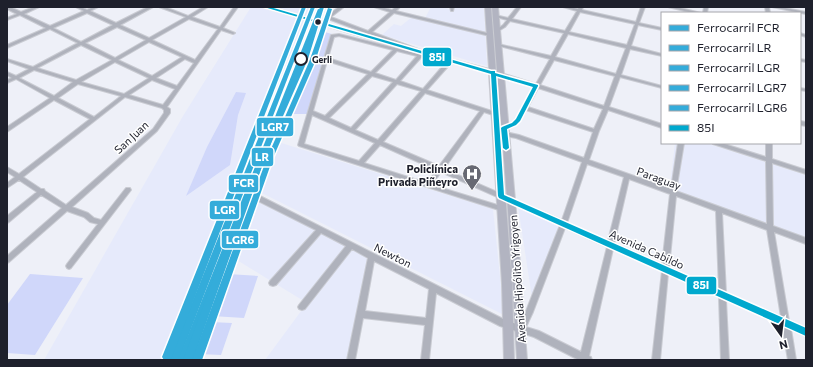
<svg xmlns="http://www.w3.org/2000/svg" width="813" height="367" font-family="Commissioner,sans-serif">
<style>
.built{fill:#e6eafb}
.green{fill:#d0d7fa}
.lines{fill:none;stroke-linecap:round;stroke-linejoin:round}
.minor-casing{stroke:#c9cbd2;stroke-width:2}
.major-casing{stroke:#c9cbd2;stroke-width:2}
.minor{fill:#afb2bc;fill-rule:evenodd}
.major{fill:#b2b4c1;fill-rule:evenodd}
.bus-1-casing{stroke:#fff;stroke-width:3}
.bus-1{fill:#00a9ce;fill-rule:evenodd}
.rail-1-casing{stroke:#fff;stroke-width:3}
.rail-2-casing{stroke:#fff;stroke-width:3}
.rail-3-casing{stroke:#fff;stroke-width:3}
.rail-4-casing{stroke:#fff;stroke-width:3}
.rail-5-casing{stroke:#fff;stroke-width:3}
.rail-1{fill:#34acda;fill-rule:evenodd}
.rail-2{fill:#34acda;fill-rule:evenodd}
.rail-3{fill:#34acda;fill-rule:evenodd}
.rail-4{fill:#34acda;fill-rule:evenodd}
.rail-5{fill:#34acda;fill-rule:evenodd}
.bus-dot{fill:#1e202c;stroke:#fff;stroke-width:1.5}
.stop-dot{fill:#fff;stroke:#1e202c;stroke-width:2}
.labels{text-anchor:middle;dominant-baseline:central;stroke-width:3;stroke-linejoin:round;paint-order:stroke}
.far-stop-label{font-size:9px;font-weight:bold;fill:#1e202c;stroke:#fff;text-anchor:start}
.street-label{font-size:11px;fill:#1e202c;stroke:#fff}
.poi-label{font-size:11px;font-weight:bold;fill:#1e202c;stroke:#fff;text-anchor:end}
.line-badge{stroke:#fff;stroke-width:1.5}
.badge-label{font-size:11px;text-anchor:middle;font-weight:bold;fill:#fff}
</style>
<rect width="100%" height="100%" fill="#eef0f8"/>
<g class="built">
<path d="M 251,7 L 259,7 L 308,22 L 207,258 L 166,360 L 44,360 L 183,116 Z"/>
<path d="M 276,7 L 314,7 L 310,19 Z"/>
<path d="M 431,7 L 441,7 L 450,9 L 450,7 L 484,7 L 487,66 L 382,35 L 394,24 L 401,26 L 412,17 L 424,20 Z"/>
<path d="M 275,141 L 493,209 L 504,315 L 258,191 Z"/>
<path d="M 675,143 L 706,143 L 806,175 L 806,245 L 669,193 Z"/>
<path d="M 258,197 L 369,259 L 348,360 L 265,360 L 307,303 L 232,257 Z"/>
<path d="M 518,206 L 562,225 L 532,298 Z"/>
</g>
<g class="green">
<path d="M 317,30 L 332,34 L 307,114 L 287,114 Z"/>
<path d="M 236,92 L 246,93 L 238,115 L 230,165 L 186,196 L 207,147 Z"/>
<path d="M 30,274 L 83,278 L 35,355 L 7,353 L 7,305 Z"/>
<path d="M 228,274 L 258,276 L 244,318 L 212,316 Z"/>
<path d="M 211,322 L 232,323 L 221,355 L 199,354 Z"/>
</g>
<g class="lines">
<defs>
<g id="minor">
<path d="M 7,7 L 10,7 L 21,12 L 34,7 L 39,7 L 24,14 L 50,26 L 84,11 L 76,7 L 81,7 L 87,10 L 93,7 L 98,7 L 90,11 L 116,23 L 148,7 L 153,7 L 120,25 L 149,38 L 186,17 L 159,7 L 165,7 L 188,16 L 203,7 L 208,7 L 192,17 L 220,27 L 234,7 L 238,7 L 223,28 L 235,33 L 233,34 L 221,30 L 167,107 L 170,109 L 170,113 L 157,131 L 72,207 L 88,213 L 94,218 L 101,220 L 126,188 L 130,188 L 131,190 L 71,268 L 69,269 L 67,268 L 66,266 L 67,264 L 98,224 L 90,222 L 84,217 L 67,211 L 9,262 L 7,263 L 7,256 L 62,208 L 41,195 L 9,222 L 7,223 L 7,216 L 37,192 L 19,180 L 7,188 L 7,183 L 15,177 L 7,172 L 7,167 L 19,174 L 90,119 L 54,100 L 7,132 L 7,127 L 50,98 L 16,79 L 7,83 L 7,80 L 12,78 L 7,75 L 7,72 L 16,76 L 29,69 L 7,61 L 7,59 L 33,67 L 78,43 L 50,29 L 7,48 L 7,45 L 46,28 L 20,15 L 7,20 L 7,18 L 17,14 L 7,9 ZM 87,13 L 113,25 L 81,42 L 53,28 ZM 189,19 L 218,29 L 195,60 L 152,40 ZM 117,27 L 146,40 L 115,58 L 85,43 ZM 149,42 L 182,57 L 152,76 L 118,60 ZM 81,45 L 112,60 L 76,80 L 37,68 ZM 185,59 L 194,63 L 177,86 L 156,78 ZM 115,62 L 149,78 L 124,94 L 81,82 ZM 34,70 L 73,82 L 54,96 L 19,78 ZM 152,80 L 175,89 L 163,105 L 129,95 ZM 78,84 L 121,96 L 94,117 L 58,98 ZM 125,97 L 162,108 L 164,110 L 164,113 L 153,129 L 66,205 L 45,191 L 44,189 L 41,189 L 23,177 Z"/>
<path d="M 339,7 L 344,7 L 331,17 L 368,31 L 390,12 L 374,7 L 381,7 L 392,10 L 396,7 L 400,7 L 396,11 L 491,34 L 491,36 L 490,36 L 394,13 L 372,32 L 426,52 L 400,81 L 423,89 L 448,60 L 452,60 L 452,62 L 427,90 L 498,113 L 499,114 L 496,116 L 484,112 L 444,169 L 562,220 L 582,162 L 516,138 L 505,136 L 502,134 L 505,132 L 519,135 L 584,158 L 593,132 L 526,110 C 521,120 515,130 502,129 L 501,128 L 502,127 L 512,123 L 516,119 L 534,87 L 491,72 L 491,71 L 495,71 L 536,84 L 550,59 L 496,45 L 498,44 L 551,56 L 564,33 L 510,21 L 505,27 L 497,32 L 495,31 L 496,30 L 503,25 L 507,20 L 493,16 L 495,15 L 508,18 L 517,7 L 521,7 L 512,19 L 565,31 L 577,11 L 563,7 L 570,7 L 578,9 L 579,7 L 583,7 L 582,10 L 636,22 L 641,7 L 645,7 L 639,23 L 662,28 L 662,30 L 638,25 L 631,46 L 662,54 L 662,56 L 630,49 L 621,75 L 662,86 L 662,88 L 620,77 L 609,107 L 662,124 L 662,128 L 608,110 L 599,131 L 589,160 L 671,189 L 678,143 L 684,143 L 676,191 L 767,224 L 766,161 L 713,144 L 712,143 L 721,143 L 766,157 L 766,143 L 772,143 L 772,159 L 806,170 L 806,174 L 772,163 L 773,226 L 806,238 L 806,244 L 774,232 L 789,321 L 806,328 L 806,336 L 791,329 L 796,360 L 788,360 L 782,325 L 726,300 L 729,360 L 721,360 L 719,297 L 668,274 L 660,360 L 652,360 L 662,271 L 613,249 L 589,356 L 591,357 L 592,360 L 579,360 L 534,337 L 500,326 L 436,293 L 429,360 L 421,360 L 425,325 L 363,318 L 355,360 L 347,360 L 368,258 L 352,249 L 305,309 L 302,310 L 299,309 L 298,307 L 299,305 L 346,246 L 321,233 L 276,285 L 273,286 L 270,285 L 269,283 L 270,281 L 316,230 L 254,199 L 253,197 L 254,195 L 258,195 L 505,320 L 519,325 L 526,311 L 560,225 L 441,172 L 432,185 L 504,207 L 505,209 L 504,211 L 502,211 L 299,146 L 298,145 L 331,35 L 339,34 L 419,54 L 421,52 L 369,34 L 367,34 L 366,33 L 328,19 L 328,15 ZM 580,12 L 635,24 L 627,45 L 569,32 ZM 568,34 L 626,48 L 616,74 L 555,57 ZM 339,36 L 393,50 L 371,72 L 328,58 L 334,37 ZM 397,51 L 417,56 L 396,80 L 375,73 ZM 554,60 L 615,76 L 604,106 L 540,85 ZM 327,61 L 368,74 L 325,116 L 313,111 ZM 372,76 L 393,82 L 351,128 L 329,118 ZM 397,84 L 421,91 L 378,140 L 355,130 ZM 538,88 L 603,109 L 594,129 L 528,107 ZM 425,93 L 480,111 L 439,166 L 383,142 ZM 312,115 L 375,143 L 359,161 L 304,144 ZM 380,145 L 436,170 L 427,183 L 364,163 ZM 587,164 L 624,177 L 608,241 L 567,223 ZM 629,179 L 670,194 L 662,265 L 614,244 ZM 676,196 L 716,211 L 719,290 L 669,268 ZM 722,213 L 767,230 L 781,317 L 726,293 ZM 565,228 L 607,247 L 581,352 L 539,331 L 526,327 L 533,312 ZM 374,261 L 429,289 L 426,318 L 365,311 Z"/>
<path d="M 450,7 L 454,7 L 453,11 L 451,11 Z"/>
<path d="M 668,7 L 676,7 L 701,13 L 693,13 Z"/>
<path d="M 704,7 L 708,7 L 707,13 L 703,13 Z"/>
<path d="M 765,7 L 769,7 L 770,13 L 766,13 Z"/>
<path d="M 772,7 L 780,7 L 806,12 L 806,14 Z"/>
<path d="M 800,33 L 806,35 L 806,37 L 800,35 Z"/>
<path d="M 800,59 L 806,60 L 806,62 L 800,61 Z"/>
<path d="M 800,88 L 806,89 L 806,91 L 800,90 Z"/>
<path d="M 800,121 L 806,122 L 806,126 L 800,125 Z"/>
</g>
<g id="major">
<path d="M 263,7 L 272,7 L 420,51 L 489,69 L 485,7 L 491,7 L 512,284 L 514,360 L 504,360 L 502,284 L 489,73 L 416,53 Z"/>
<path d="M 492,7 L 498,7 L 516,211 L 527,360 L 517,360 L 508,211 Z"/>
</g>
</defs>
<use href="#minor" class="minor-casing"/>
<use href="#major" class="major-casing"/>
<use href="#minor" class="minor"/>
<use href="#major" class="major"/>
<defs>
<path id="bus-1" d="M 264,7 L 270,7 L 491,71 L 495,71 L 495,73 L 538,85 L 538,86 L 520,121 L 516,125 L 507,129 L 509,148 L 506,150 L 503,148 L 501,128 L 502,127 L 512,123 L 516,119 L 533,87 L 496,76 L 504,195 L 806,328 L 806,336 L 499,198 L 498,196 L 491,74 Z"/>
</defs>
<use href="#bus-1" class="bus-1-casing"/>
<use href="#bus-1" class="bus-1"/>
<defs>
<path id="rail-1" d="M 311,7 L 315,7 L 179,360 L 169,360 Z"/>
<path id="rail-2" d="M 318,9 L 322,10 L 188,360 L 178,360 Z"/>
<path id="rail-3" d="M 302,7 L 306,7 L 172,357 L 170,360 L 164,360 L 162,357 Z"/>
<path id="rail-4" d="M 320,7 L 324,7 L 308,59 L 266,155 L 193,360 L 183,360 L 260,155 L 302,59 Z"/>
<path id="rail-5" d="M 328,8 L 332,9 L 315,62 L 273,158 L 202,360 L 192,360 L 267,158 L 309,62 Z"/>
</defs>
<use href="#rail-1" class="rail-1-casing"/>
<use href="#rail-2" class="rail-2-casing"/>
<use href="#rail-3" class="rail-3-casing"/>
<use href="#rail-4" class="rail-4-casing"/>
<use href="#rail-5" class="rail-5-casing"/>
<use href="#rail-1" class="rail-1"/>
<use href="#rail-2" class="rail-2"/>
<use href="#rail-3" class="rail-3"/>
<use href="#rail-4" class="rail-4"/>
<use href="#rail-5" class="rail-5"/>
</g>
<defs>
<symbol id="hospital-pin" viewBox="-11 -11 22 30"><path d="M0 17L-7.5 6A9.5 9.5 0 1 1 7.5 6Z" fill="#676973" stroke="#fff"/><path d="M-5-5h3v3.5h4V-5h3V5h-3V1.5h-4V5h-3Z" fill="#fff"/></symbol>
</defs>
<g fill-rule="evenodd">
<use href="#hospital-pin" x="461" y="163" width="22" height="30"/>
</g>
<circle class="bus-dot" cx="318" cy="22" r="3.5"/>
<circle class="stop-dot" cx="301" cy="59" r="6"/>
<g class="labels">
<g class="far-stop-label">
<text x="312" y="59">Gerli</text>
</g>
<g class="street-label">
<text transform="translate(131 137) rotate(-43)">San Juan</text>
<text transform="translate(659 178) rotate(20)">Paraguay</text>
<text transform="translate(647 249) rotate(24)">Avenida Cabildo</text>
<text transform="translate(393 255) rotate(27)">Newton</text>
<text transform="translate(517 279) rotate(-94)">Avenida Hipólito Yrigoyen</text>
</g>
<g class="poi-label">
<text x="458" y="168">Policlínica<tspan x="458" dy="13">Privada Piñeyro</tspan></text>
</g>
</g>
<g class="line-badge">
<rect x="422" y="47" width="30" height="20" rx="4" fill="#00a9ce"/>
<rect x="256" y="117" width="38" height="20" rx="4" fill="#34acda"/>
<rect x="251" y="147" width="23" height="20" rx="4" fill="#34acda"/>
<rect x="228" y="174" width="31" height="19" rx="4" fill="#34acda"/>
<rect x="209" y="200" width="31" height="20" rx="4" fill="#34acda"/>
<rect x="221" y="230" width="38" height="19" rx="4" fill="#34acda"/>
<rect x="686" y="276" width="31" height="19" rx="4" fill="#00a9ce"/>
</g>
<g class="badge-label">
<text x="437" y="61">85I</text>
<text x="275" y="131">LGR7</text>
<text x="262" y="161">LR</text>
<text x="244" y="187">FCR</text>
<text x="225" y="214">LGR</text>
<text x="240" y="244">LGR6</text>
<text x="701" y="289">85I</text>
</g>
<rect width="813" height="367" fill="none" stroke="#1e202c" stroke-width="16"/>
<rect x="661" y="12" width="140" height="132" fill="#ffffff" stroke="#a5a6ab"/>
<rect x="669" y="25" width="20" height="6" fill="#34acda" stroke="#a5a6ab"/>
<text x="697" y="32" font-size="12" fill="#1e202c">Ferrocarril FCR</text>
<rect x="669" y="45" width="20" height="6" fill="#34acda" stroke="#a5a6ab"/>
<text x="697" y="52" font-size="12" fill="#1e202c">Ferrocarril LR</text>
<rect x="669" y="65" width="20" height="6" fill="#34acda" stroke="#a5a6ab"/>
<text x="697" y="72" font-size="12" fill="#1e202c">Ferrocarril LGR</text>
<rect x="669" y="85" width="20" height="6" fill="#34acda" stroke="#a5a6ab"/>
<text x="697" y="92" font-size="12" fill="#1e202c">Ferrocarril LGR7</text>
<rect x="669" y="105" width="20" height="6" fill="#34acda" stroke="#a5a6ab"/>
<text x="697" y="112" font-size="12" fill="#1e202c">Ferrocarril LGR6</text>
<rect x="669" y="125" width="20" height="6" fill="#00a9ce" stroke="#a5a6ab"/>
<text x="697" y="132" font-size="12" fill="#1e202c">85I</text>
<g transform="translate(781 335) rotate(166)" stroke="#ffffff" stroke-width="3" paint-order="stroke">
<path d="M0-3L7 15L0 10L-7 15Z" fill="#1e202c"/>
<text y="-6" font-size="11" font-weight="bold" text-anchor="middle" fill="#1e202c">N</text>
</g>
</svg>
